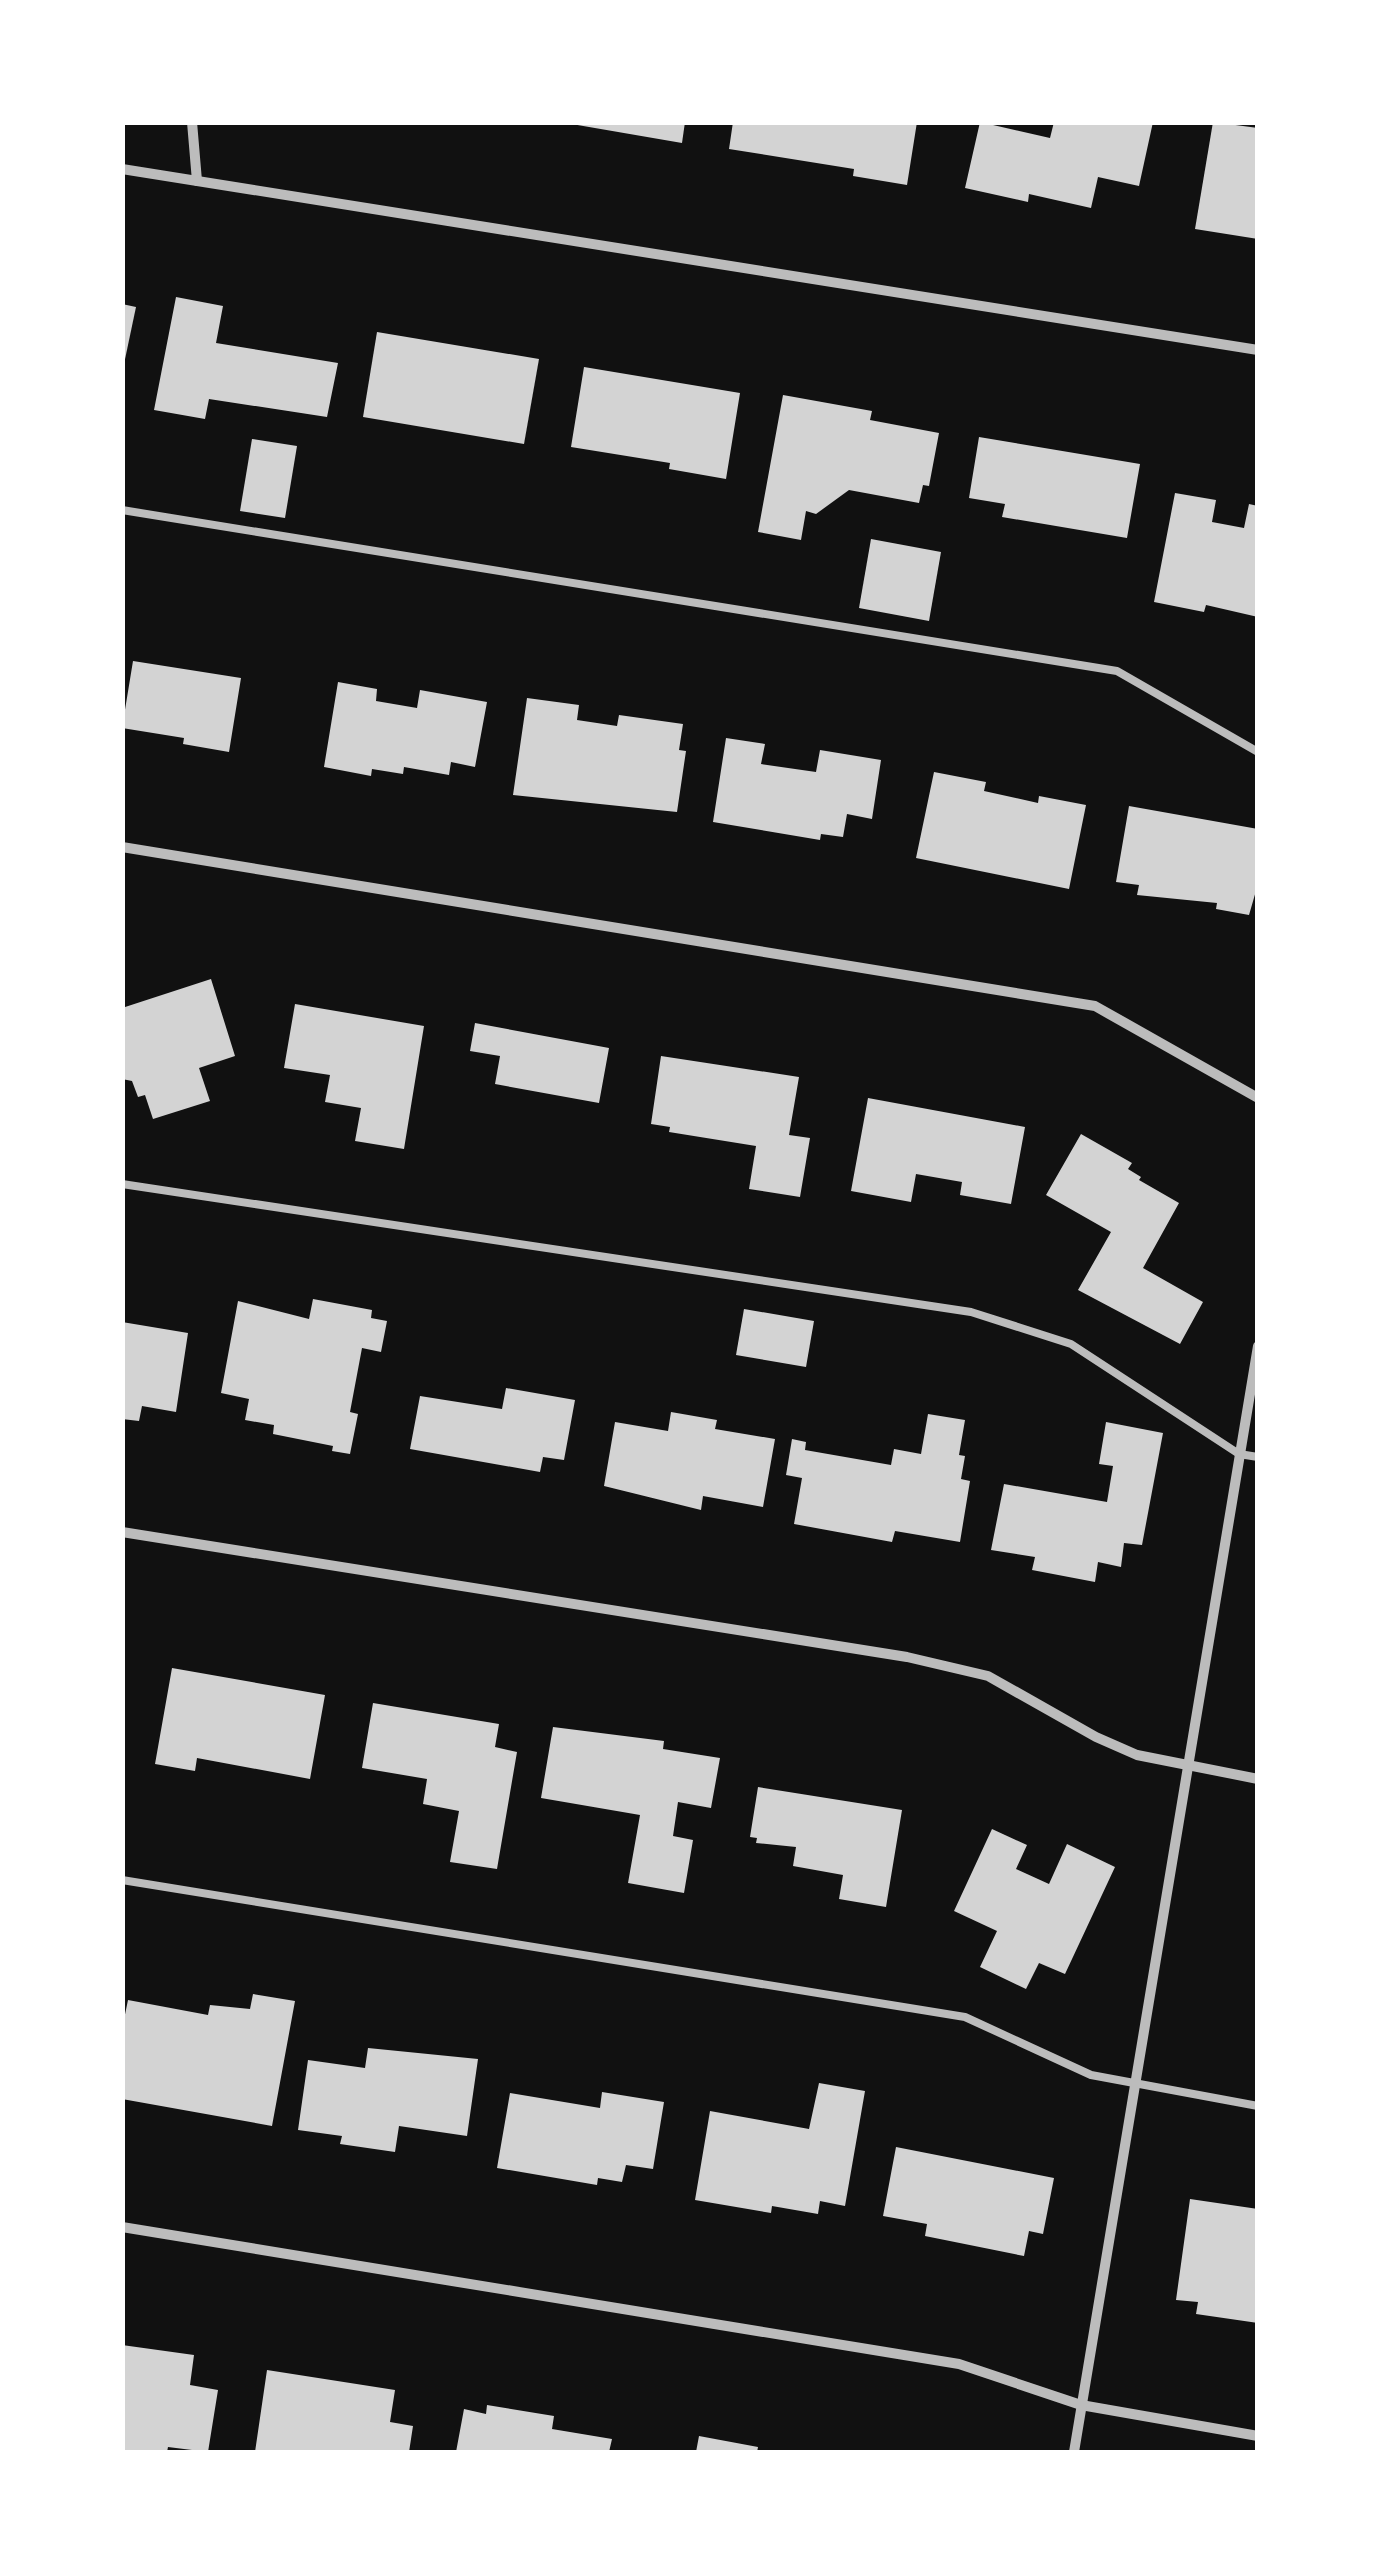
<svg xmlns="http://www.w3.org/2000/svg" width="1380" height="2575" font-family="'IBM Plex Serif',serif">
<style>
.building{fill:#d3d3d3}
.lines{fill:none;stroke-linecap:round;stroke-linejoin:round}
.service{stroke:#bcbcbc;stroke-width:8}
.minor{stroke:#bcbcbc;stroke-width:10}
</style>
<rect width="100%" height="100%" fill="#111"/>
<g class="building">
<path d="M 560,122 L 685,122 L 682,143 Z"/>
<path d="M 733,122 L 917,122 L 907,185 L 853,176 L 854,169 L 729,149 Z"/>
<path d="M 980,122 L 1050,138 L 1054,122 L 1153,122 L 1139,186 L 1098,177 L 1091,208 L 1029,194 L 1028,202 L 965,188 Z"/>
<path d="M 1213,122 L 1258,128 L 1258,239 L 1195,229 Z"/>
<path d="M 176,297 L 223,306 L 216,343 L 338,363 L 327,417 L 209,399 L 205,419 L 154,410 Z"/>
<path d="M 122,304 L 136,307 L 124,364 L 122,364 Z"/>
<path d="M 377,332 L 539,359 L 524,444 L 363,417 Z"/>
<path d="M 584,367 L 740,393 L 726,479 L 669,469 L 670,463 L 571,447 Z"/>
<path d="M 783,395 L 872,411 L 870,420 L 939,433 L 929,486 L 923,485 L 919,503 L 849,490 L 816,514 L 806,511 L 801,540 L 758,532 Z"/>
<path d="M 979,437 L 1140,464 L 1127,538 L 1002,517 L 1005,504 L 969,498 Z"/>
<path d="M 252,439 L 297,446 L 285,518 L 240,511 Z"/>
<path d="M 1175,493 L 1216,500 L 1212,522 L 1244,528 L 1249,504 L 1258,506 L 1258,617 L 1206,605 L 1204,612 L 1154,602 Z"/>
<path d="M 871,539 L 941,552 L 929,621 L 859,608 Z"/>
<path d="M 133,661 L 241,678 L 229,752 L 183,744 L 184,738 L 122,728 Z"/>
<path d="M 338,682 L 377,689 L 376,701 L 417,708 L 420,690 L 487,702 L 475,767 L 451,762 L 449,775 L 404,767 L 403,774 L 372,769 L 371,776 L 324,767 Z"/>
<path d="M 527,698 L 579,705 L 577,720 L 617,726 L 619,715 L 683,724 L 679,750 L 686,751 L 677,812 L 513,795 Z"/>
<path d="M 726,738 L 765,744 L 761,764 L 816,772 L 820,750 L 881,760 L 872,819 L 847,814 L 843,837 L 821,834 L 820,840 L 713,822 Z"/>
<path d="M 934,772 L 986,782 L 984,791 L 1038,803 L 1039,796 L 1086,805 L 1069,889 L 916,858 Z"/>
<path d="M 1129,806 L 1258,829 L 1258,884 L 1249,915 L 1216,909 L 1217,903 L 1137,895 L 1139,885 L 1116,882 Z"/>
<path d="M 211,979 L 235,1056 L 199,1068 L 210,1101 L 153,1119 L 145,1095 L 138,1097 L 132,1081 L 122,1079 L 122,1008 Z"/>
<path d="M 295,1004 L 424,1026 L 404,1149 L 355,1141 L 361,1108 L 325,1102 L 330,1075 L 284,1068 Z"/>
<path d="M 475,1023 L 609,1048 L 599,1103 L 495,1084 L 500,1056 L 470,1051 Z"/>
<path d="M 661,1056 L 799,1077 L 789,1135 L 810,1138 L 800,1197 L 749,1189 L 756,1146 L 669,1132 L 670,1127 L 651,1124 Z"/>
<path d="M 868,1098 L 1025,1127 L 1011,1204 L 960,1195 L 962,1182 L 916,1174 L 911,1202 L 851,1191 Z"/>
<path d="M 1081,1134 L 1132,1163 L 1128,1169 L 1141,1177 L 1139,1180 L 1179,1203 L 1143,1268 L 1203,1302 L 1180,1344 L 1078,1290 L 1111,1232 L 1046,1195 Z"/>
<path d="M 313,1299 L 372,1310 L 371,1318 L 387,1321 L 381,1352 L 362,1348 L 350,1412 L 358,1414 L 350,1454 L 332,1451 L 333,1446 L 273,1434 L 274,1425 L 245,1420 L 249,1399 L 221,1393 L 238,1301 L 309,1319 Z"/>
<path d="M 744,1309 L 814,1321 L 806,1367 L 736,1355 Z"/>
<path d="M 122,1322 L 188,1333 L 176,1412 L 142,1406 L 139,1421 L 122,1419 Z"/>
<path d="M 506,1388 L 575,1400 L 564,1460 L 543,1457 L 540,1472 L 410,1449 L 420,1396 L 502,1409 Z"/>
<path d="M 671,1412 L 717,1420 L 715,1429 L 775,1439 L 763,1507 L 703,1496 L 701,1510 L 604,1486 L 615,1422 L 668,1431 Z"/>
<path d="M 928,1414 L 965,1420 L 959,1455 L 965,1456 L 961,1479 L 970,1481 L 960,1542 L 895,1531 L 892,1542 L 794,1524 L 802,1478 L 786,1475 L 792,1439 L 806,1442 L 805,1450 L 891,1465 L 894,1449 L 921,1454 Z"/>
<path d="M 1106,1422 L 1163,1433 L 1142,1545 L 1124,1543 L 1121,1567 L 1098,1562 L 1095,1582 L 1032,1570 L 1035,1557 L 991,1550 L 1004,1484 L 1107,1502 L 1113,1466 L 1099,1464 Z"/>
<path d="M 172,1668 L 325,1695 L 310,1779 L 197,1758 L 195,1771 L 155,1764 Z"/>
<path d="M 373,1703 L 499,1724 L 495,1747 L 517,1752 L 497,1869 L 450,1862 L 459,1811 L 423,1804 L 427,1779 L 362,1768 Z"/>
<path d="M 553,1727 L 664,1741 L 663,1749 L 720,1758 L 711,1808 L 678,1802 L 673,1836 L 693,1840 L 684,1893 L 628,1883 L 640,1815 L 541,1798 Z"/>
<path d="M 758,1787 L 902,1810 L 886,1907 L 839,1899 L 843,1875 L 793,1866 L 796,1847 L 756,1843 L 757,1838 L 750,1837 Z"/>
<path d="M 992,1829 L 1027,1845 L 1016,1869 L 1049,1884 L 1067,1844 L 1115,1867 L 1065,1974 L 1039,1963 L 1026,1989 L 980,1967 L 997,1931 L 954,1911 Z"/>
<path d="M 253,1994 L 295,2001 L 272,2126 L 122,2099 L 122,2029 L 128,2000 L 208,2015 L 210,2005 L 250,2009 Z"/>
<path d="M 368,2048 L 478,2059 L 467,2136 L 399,2126 L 395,2152 L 340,2144 L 342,2136 L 298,2130 L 308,2060 L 365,2068 Z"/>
<path d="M 819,2083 L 865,2091 L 845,2206 L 820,2201 L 818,2214 L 772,2206 L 771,2213 L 695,2200 L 710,2111 L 809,2129 Z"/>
<path d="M 602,2092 L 664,2102 L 653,2169 L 626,2165 L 622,2182 L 598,2178 L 597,2185 L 497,2168 L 510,2093 L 600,2108 Z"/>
<path d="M 896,2147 L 1054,2178 L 1043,2234 L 1029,2231 L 1024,2256 L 925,2236 L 927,2224 L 883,2216 Z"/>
<path d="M 1190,2199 L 1258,2209 L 1258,2323 L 1196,2314 L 1198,2302 L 1176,2300 Z"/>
<path d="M 122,2345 L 194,2355 L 190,2385 L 218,2390 L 208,2452 L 168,2447 L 167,2452 L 122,2452 Z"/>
<path d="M 267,2370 L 395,2390 L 390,2422 L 413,2426 L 409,2452 L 255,2452 Z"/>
<path d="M 487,2405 L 554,2416 L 552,2429 L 612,2439 L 609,2452 L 456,2452 L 464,2409 L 486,2414 Z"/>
<path d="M 699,2436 L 758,2447 L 757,2452 L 696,2452 Z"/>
</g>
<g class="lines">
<g class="service">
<path d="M 122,510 L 1117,671 L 1258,752"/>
<path d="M 122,1184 L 971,1312 L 1071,1344 L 1239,1454 L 1258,1457"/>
<path d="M 122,1880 L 965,2017 L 1091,2075 L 1258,2106"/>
</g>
<g class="minor">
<path d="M 192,122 L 197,181"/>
<path d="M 122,169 L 1258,350"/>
<path d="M 122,847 L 1095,1006 L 1258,1098"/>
<path d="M 122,1532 L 907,1657 L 988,1676 L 1096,1737 L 1137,1755 L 1258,1779"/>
<path d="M 122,2227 L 959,2364 L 1081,2405 L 1258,2436"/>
<path d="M 1074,2452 L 1258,1346"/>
</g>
</g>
<rect width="1380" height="2575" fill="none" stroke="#ffffff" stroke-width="250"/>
</svg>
